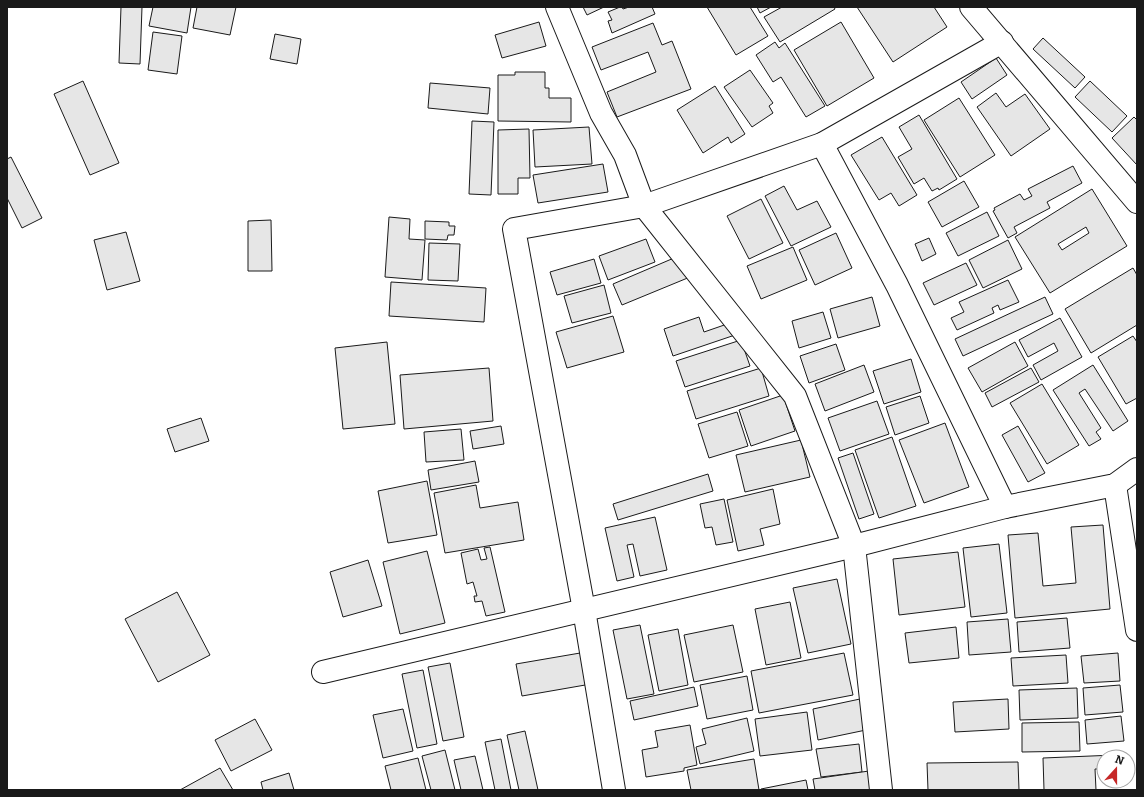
<svg xmlns="http://www.w3.org/2000/svg" width="1144" height="797" font-family="Bitter,serif">
<style>
.building{fill:#e6e6e6;stroke:#1a1a1a;fill-rule:evenodd}
.lines{fill:none;stroke-linecap:round;stroke-linejoin:round}
.minor-casing{stroke:#1a1a1a;stroke-width:24}
.minor{stroke:#fff;stroke-width:22}
</style>
<rect width="100%" height="100%" fill="#fff"/>
<g class="building">
<path d="M 121,7 L 142,7 L 140,64 L 119,63 Z"/>
<path d="M 153,7 L 191,7 L 187,33 L 149,26 Z"/>
<path d="M 197,7 L 236,7 L 230,35 L 193,28 Z"/>
<path d="M 583,7 L 604,7 L 587,15 Z"/>
<path d="M 620,7 L 622,7 L 623,9 L 629,7 L 652,7 L 655,14 L 612,33 L 608,21 L 612,20 L 608,12 Z"/>
<path d="M 707,7 L 750,7 L 768,36 L 736,55 Z"/>
<path d="M 757,7 L 771,7 L 760,13 Z"/>
<path d="M 782,7 L 834,7 L 835,9 L 780,42 L 764,17 Z"/>
<path d="M 857,7 L 934,7 L 947,27 L 893,62 Z"/>
<path d="M 539,22 L 546,46 L 502,58 L 495,35 Z"/>
<path d="M 841,22 L 874,78 L 827,106 L 794,50 Z"/>
<path d="M 653,23 L 662,45 L 672,41 L 691,89 L 617,117 L 607,92 L 656,72 L 648,52 L 601,70 L 592,47 Z"/>
<path d="M 153,32 L 182,36 L 177,74 L 148,70 Z"/>
<path d="M 275,34 L 301,39 L 297,64 L 270,59 Z"/>
<path d="M 1043,38 L 1085,77 L 1075,88 L 1033,49 Z"/>
<path d="M 775,42 L 779,48 L 785,43 L 825,106 L 806,117 L 781,77 L 773,82 L 756,55 Z"/>
<path d="M 996,58 L 1007,75 L 972,99 L 961,82 Z"/>
<path d="M 750,70 L 773,103 L 769,106 L 773,113 L 752,127 L 724,87 Z"/>
<path d="M 515,72 L 545,72 L 545,88 L 549,88 L 549,98 L 571,98 L 571,122 L 498,121 L 498,75 L 515,75 Z"/>
<path d="M 83,81 L 119,163 L 90,175 L 54,94 Z"/>
<path d="M 1090,81 L 1127,116 L 1112,132 L 1075,97 Z"/>
<path d="M 430,83 L 490,88 L 488,114 L 428,108 Z"/>
<path d="M 715,86 L 745,134 L 731,143 L 728,137 L 703,153 L 677,110 Z"/>
<path d="M 996,93 L 1006,107 L 1025,94 L 1050,129 L 1011,156 L 977,107 Z"/>
<path d="M 959,98 L 995,155 L 960,177 L 924,120 Z"/>
<path d="M 919,115 L 957,179 L 939,190 L 938,188 L 932,191 L 924,178 L 914,184 L 898,157 L 912,149 L 899,127 Z"/>
<path d="M 1134,117 L 1137,120 L 1137,165 L 1112,138 Z"/>
<path d="M 472,121 L 494,122 L 491,195 L 469,194 Z"/>
<path d="M 589,127 L 592,164 L 535,167 L 533,130 Z"/>
<path d="M 529,129 L 530,178 L 518,178 L 518,194 L 498,194 L 498,130 Z"/>
<path d="M 882,137 L 917,195 L 899,206 L 891,193 L 879,200 L 851,155 Z"/>
<path d="M 11,157 L 42,218 L 22,228 L 7,198 L 7,159 Z"/>
<path d="M 603,164 L 608,192 L 538,203 L 533,175 Z"/>
<path d="M 1073,166 L 1082,183 L 1047,202 L 1050,208 L 1014,227 L 1017,233 L 1008,238 L 993,211 L 995,210 L 994,208 L 1020,194 L 1024,200 L 1032,196 L 1028,189 Z"/>
<path d="M 964,181 L 979,207 L 942,227 L 928,202 Z"/>
<path d="M 784,186 L 797,210 L 817,201 L 831,227 L 791,246 L 765,196 Z"/>
<path d="M 1092,189 L 1127,246 L 1050,293 L 1015,237 ZM 1086,227 L 1089,233 L 1062,250 L 1058,244 Z"/>
<path d="M 761,199 L 783,243 L 749,259 L 727,216 Z"/>
<path d="M 987,212 L 999,236 L 958,256 L 946,233 Z"/>
<path d="M 389,217 L 410,219 L 409,239 L 425,240 L 422,280 L 385,277 Z"/>
<path d="M 271,220 L 272,271 L 248,271 L 248,221 Z"/>
<path d="M 425,221 L 449,222 L 449,226 L 455,226 L 454,235 L 448,235 L 447,240 L 425,239 Z"/>
<path d="M 126,232 L 140,281 L 107,290 L 94,240 Z"/>
<path d="M 836,233 L 852,268 L 815,285 L 799,250 Z"/>
<path d="M 929,238 L 936,254 L 922,261 L 915,244 Z"/>
<path d="M 646,239 L 655,262 L 608,280 L 599,256 Z"/>
<path d="M 1008,240 L 1022,269 L 983,288 L 969,260 Z"/>
<path d="M 429,243 L 460,244 L 458,281 L 428,280 Z"/>
<path d="M 793,247 L 807,280 L 761,299 L 747,266 Z"/>
<path d="M 681,255 L 690,277 L 622,305 L 613,284 Z"/>
<path d="M 594,259 L 601,283 L 557,295 L 550,272 Z"/>
<path d="M 966,263 L 977,285 L 934,305 L 923,283 Z"/>
<path d="M 1133,268 L 1137,275 L 1137,325 L 1091,353 L 1065,309 Z"/>
<path d="M 1008,280 L 1019,302 L 1000,310 L 998,305 L 992,308 L 994,313 L 957,330 L 951,318 L 964,312 L 959,302 Z"/>
<path d="M 391,282 L 486,288 L 484,322 L 389,316 Z"/>
<path d="M 604,285 L 611,313 L 572,323 L 564,296 Z"/>
<path d="M 872,297 L 880,326 L 838,338 L 830,309 Z"/>
<path d="M 1045,297 L 1053,314 L 963,356 L 955,339 Z"/>
<path d="M 823,312 L 831,338 L 799,348 L 792,321 Z"/>
<path d="M 613,316 L 624,352 L 567,368 L 556,332 Z"/>
<path d="M 699,317 L 704,332 L 733,322 L 738,334 L 673,356 L 664,329 Z"/>
<path d="M 1060,318 L 1082,357 L 1041,380 L 1033,365 L 1058,351 L 1054,343 L 1028,357 L 1019,340 Z"/>
<path d="M 1133,336 L 1137,342 L 1137,398 L 1126,404 L 1098,357 Z"/>
<path d="M 741,340 L 750,366 L 685,387 L 676,361 Z"/>
<path d="M 387,342 L 395,424 L 343,429 L 335,348 Z"/>
<path d="M 1015,342 L 1028,366 L 982,392 L 968,368 Z"/>
<path d="M 836,344 L 845,370 L 809,383 L 800,356 Z"/>
<path d="M 911,359 L 921,392 L 884,404 L 873,371 Z"/>
<path d="M 864,365 L 874,392 L 825,411 L 815,384 Z"/>
<path d="M 1093,365 L 1128,421 L 1113,431 L 1085,389 L 1079,393 L 1101,428 L 1096,432 L 1101,439 L 1089,446 L 1053,390 Z"/>
<path d="M 489,368 L 493,421 L 404,429 L 400,375 Z"/>
<path d="M 761,368 L 769,396 L 696,419 L 687,391 Z"/>
<path d="M 1031,368 L 1039,382 L 992,407 L 985,393 Z"/>
<path d="M 1042,384 L 1079,445 L 1047,464 L 1010,403 Z"/>
<path d="M 783,395 L 795,431 L 751,446 L 739,410 Z"/>
<path d="M 920,396 L 929,423 L 895,435 L 886,407 Z"/>
<path d="M 877,401 L 889,434 L 840,451 L 828,418 Z"/>
<path d="M 737,412 L 748,446 L 709,458 L 698,424 Z"/>
<path d="M 201,418 L 209,441 L 175,452 L 167,429 Z"/>
<path d="M 945,423 L 969,487 L 924,503 L 899,440 Z"/>
<path d="M 501,426 L 504,444 L 473,449 L 470,431 Z"/>
<path d="M 1018,426 L 1045,473 L 1028,482 L 1002,435 Z"/>
<path d="M 461,429 L 464,460 L 426,462 L 424,432 Z"/>
<path d="M 892,437 L 916,506 L 879,518 L 855,450 Z"/>
<path d="M 801,440 L 810,477 L 745,492 L 736,455 Z"/>
<path d="M 853,453 L 874,514 L 859,519 L 838,458 Z"/>
<path d="M 475,461 L 479,482 L 431,490 L 428,470 Z"/>
<path d="M 708,474 L 713,491 L 618,520 L 613,504 Z"/>
<path d="M 427,481 L 437,535 L 388,543 L 378,491 Z"/>
<path d="M 476,485 L 480,508 L 518,502 L 524,540 L 445,553 L 434,493 Z"/>
<path d="M 773,489 L 780,524 L 760,529 L 764,545 L 738,551 L 727,500 Z"/>
<path d="M 724,499 L 733,542 L 716,545 L 712,527 L 705,528 L 700,504 Z"/>
<path d="M 655,517 L 667,570 L 640,576 L 633,544 L 627,545 L 634,577 L 617,581 L 605,528 Z"/>
<path d="M 1103,525 L 1110,609 L 1015,618 L 1008,535 L 1038,533 L 1043,586 L 1076,583 L 1071,527 Z"/>
<path d="M 999,544 L 1007,613 L 971,617 L 963,548 Z"/>
<path d="M 490,547 L 505,612 L 486,616 L 482,601 L 475,602 L 474,596 L 477,596 L 473,582 L 467,584 L 461,553 L 478,549 L 481,560 L 487,559 L 484,548 Z"/>
<path d="M 427,551 L 445,623 L 400,634 L 383,562 Z"/>
<path d="M 958,552 L 965,607 L 899,615 L 893,559 Z"/>
<path d="M 368,560 L 382,606 L 343,617 L 330,572 Z"/>
<path d="M 837,579 L 851,644 L 808,653 L 793,588 Z"/>
<path d="M 177,592 L 210,655 L 158,682 L 125,619 Z"/>
<path d="M 790,602 L 801,658 L 766,665 L 755,609 Z"/>
<path d="M 1067,618 L 1070,648 L 1019,652 L 1017,622 Z"/>
<path d="M 1008,619 L 1011,652 L 969,655 L 967,622 Z"/>
<path d="M 640,625 L 654,694 L 627,699 L 613,630 Z"/>
<path d="M 733,625 L 743,672 L 694,682 L 684,635 Z"/>
<path d="M 956,627 L 959,658 L 909,663 L 905,633 Z"/>
<path d="M 678,629 L 688,685 L 659,691 L 648,635 Z"/>
<path d="M 586,652 L 591,684 L 522,696 L 516,664 Z"/>
<path d="M 844,653 L 853,695 L 759,713 L 751,671 Z"/>
<path d="M 1118,653 L 1120,681 L 1084,683 L 1081,656 Z"/>
<path d="M 1066,655 L 1068,683 L 1013,686 L 1011,658 Z"/>
<path d="M 450,663 L 464,737 L 443,741 L 428,667 Z"/>
<path d="M 423,670 L 437,744 L 417,748 L 402,674 Z"/>
<path d="M 747,676 L 753,710 L 707,719 L 700,685 Z"/>
<path d="M 1120,685 L 1123,712 L 1085,715 L 1083,688 Z"/>
<path d="M 694,687 L 698,706 L 634,720 L 630,701 Z"/>
<path d="M 1077,688 L 1078,718 L 1020,720 L 1019,690 Z"/>
<path d="M 860,699 L 866,730 L 818,740 L 813,709 Z"/>
<path d="M 1008,699 L 1009,729 L 955,732 L 953,702 Z"/>
<path d="M 403,709 L 413,751 L 383,758 L 373,715 Z"/>
<path d="M 807,712 L 812,750 L 760,756 L 755,719 Z"/>
<path d="M 1121,716 L 1124,741 L 1087,744 L 1085,720 Z"/>
<path d="M 747,718 L 754,751 L 700,764 L 696,747 L 706,744 L 702,729 Z"/>
<path d="M 255,719 L 272,750 L 231,771 L 215,740 Z"/>
<path d="M 1079,722 L 1080,751 L 1022,752 L 1022,723 Z"/>
<path d="M 690,725 L 697,765 L 684,768 L 684,771 L 646,777 L 642,750 L 658,747 L 655,731 Z"/>
<path d="M 525,731 L 538,790 L 519,790 L 507,735 Z"/>
<path d="M 501,739 L 511,790 L 495,790 L 485,742 Z"/>
<path d="M 859,744 L 862,772 L 821,777 L 816,749 Z"/>
<path d="M 445,750 L 455,790 L 431,790 L 422,756 Z"/>
<path d="M 1115,755 L 1115,757 L 1104,757 L 1104,769 L 1095,769 L 1096,790 L 1044,790 L 1043,758 Z"/>
<path d="M 475,756 L 483,790 L 461,790 L 454,760 Z"/>
<path d="M 418,758 L 426,790 L 391,790 L 385,766 Z"/>
<path d="M 754,759 L 759,790 L 691,790 L 687,770 Z"/>
<path d="M 1018,762 L 1019,790 L 928,790 L 927,763 Z"/>
<path d="M 220,768 L 233,790 L 180,790 Z"/>
<path d="M 869,771 L 872,790 L 815,790 L 813,779 Z"/>
<path d="M 289,773 L 294,790 L 263,790 L 261,782 Z"/>
<path d="M 806,780 L 808,790 L 761,790 L 761,789 Z"/>
</g>
<g class="lines">
<defs>
<g id="minor">
<path d="M 557,7 L 601,113 L 625,155 L 644,206 L 795,396 L 854,546 L 881,790"/>
<path d="M 971,7 L 1137,202"/>
<path d="M 822,144 L 897,285 L 1005,507"/>
<path d="M 1115,485 L 1137,630"/>
<path d="M 323,672 L 854,546 L 1005,507 L 1115,485 L 1137,469"/>
<path d="M 614,790 L 584,610 L 514,229 L 644,206 L 822,144 L 1002,42"/>
</g>
</defs>
<use href="#minor" class="minor-casing"/>
<use href="#minor" class="minor"/>
</g>
<rect width="1144" height="797" fill="none" stroke="#1a1a1a" stroke-width="16"/>
<g transform="translate(1116 769) rotate(21)"><circle r="19" fill="#ffffff" stroke="#a3a3a3"/>
<path d="M0-3L7 15L0 10L-7 15Z" fill="#c62828"/>
<text y="-6" font-size="11" font-weight="bold" text-anchor="middle" fill="#1a1a1a">N</text>
</g>
</svg>
